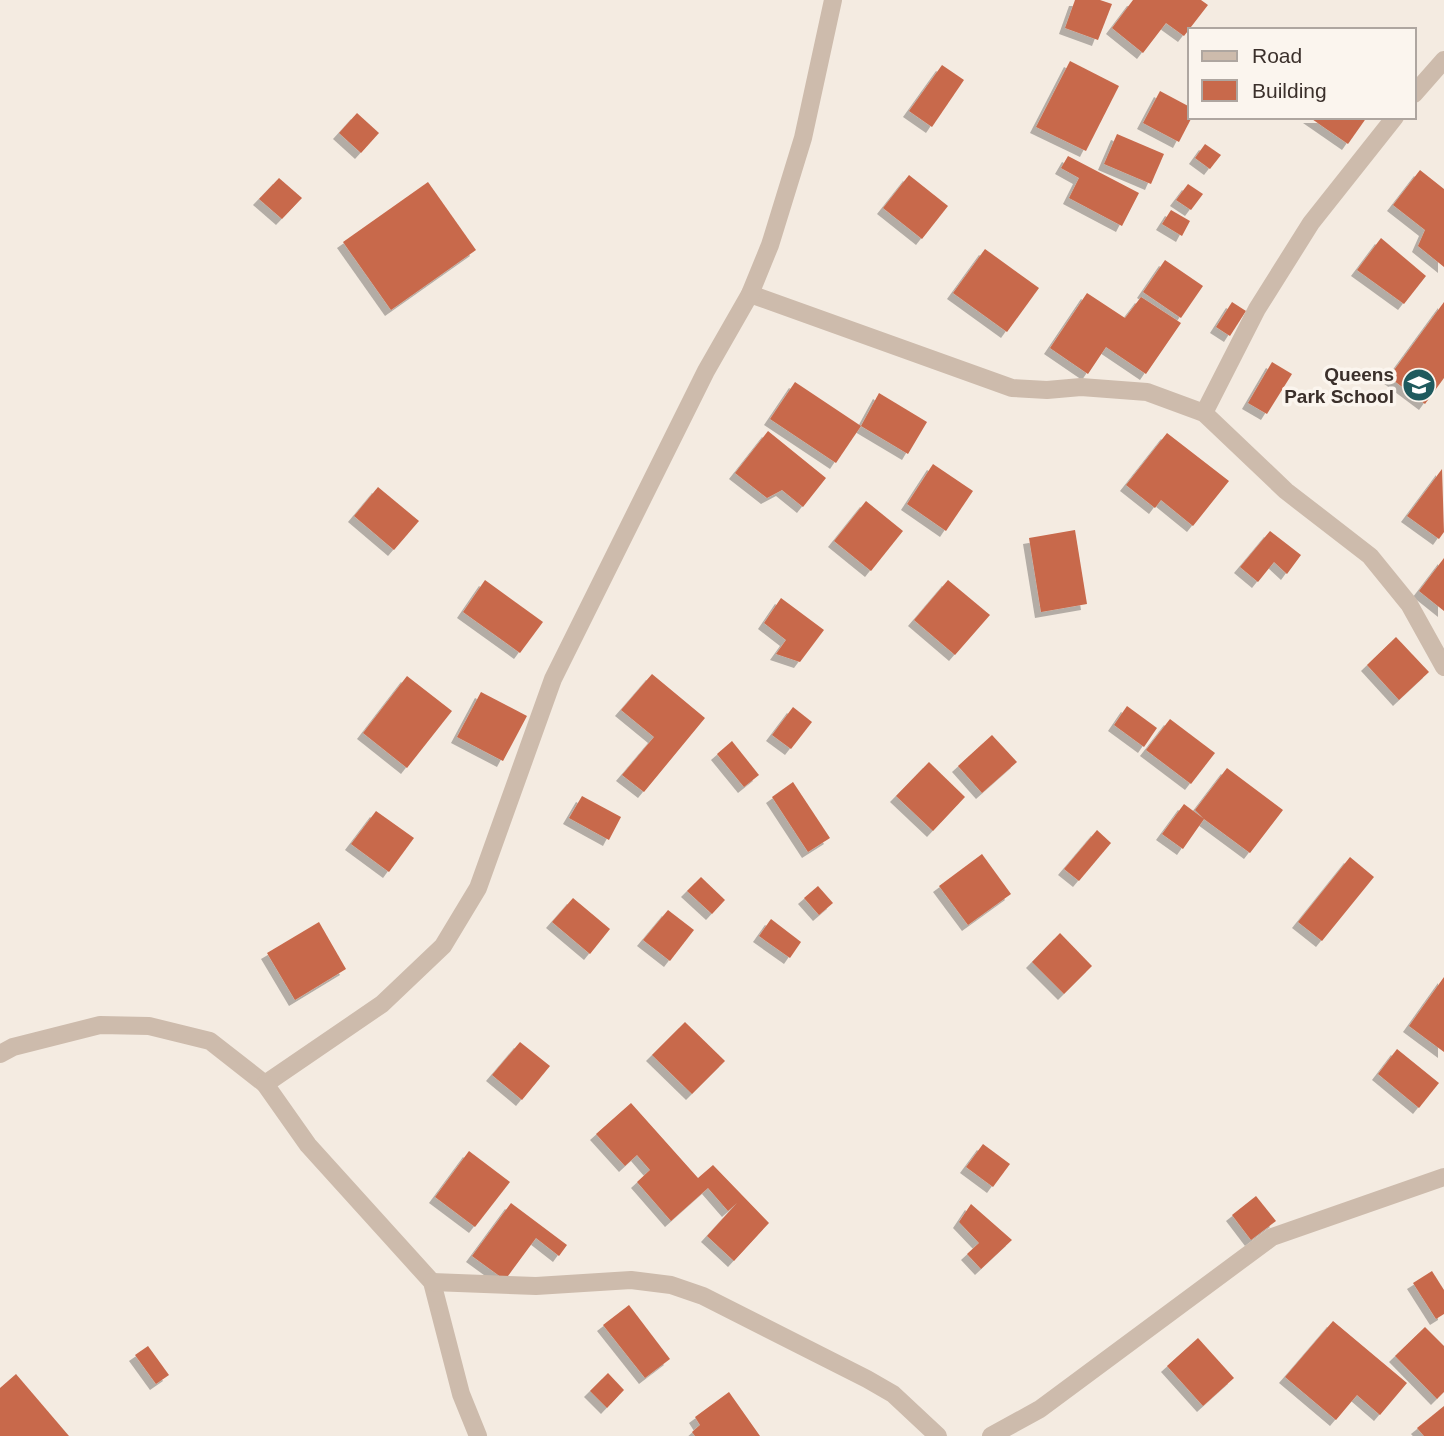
<svg xmlns="http://www.w3.org/2000/svg" width="1444" height="1436" font-family="Arial,sans-serif">
<style>
.building{fill:#c8694b;filter:url(#shadow)}
.lines{fill:none;stroke-linecap:round;stroke-linejoin:round}
.minor{stroke:#cdbbac;stroke-width:18}
.labels{text-anchor:middle;dominant-baseline:central;stroke-width:7;stroke-linejoin:round;paint-order:stroke}
.poi-label{font-size:19px;font-weight:bold;fill:#3b302b;stroke:#fbf5ee;text-anchor:end}
</style>
<defs>
<filter id="shadow"><feDropShadow dx="-6" dy="6" stdDeviation="0" flood-color="#0004"/></filter>
</defs>
<rect width="100%" height="100%" fill="#f4ebe1"/>
<g class="building">
<path d="M 1075,0 L 1100,0 L 1112,4 L 1098,40 L 1065,28 Z"/>
<path d="M 1133,0 L 1201,0 L 1208,5 L 1184,36 L 1166,23 L 1143,53 L 1112,28 Z"/>
<path d="M 1070,61 L 1119,86 L 1086,151 L 1036,127 Z"/>
<path d="M 942,65 L 964,80 L 932,127 L 909,111 Z"/>
<path d="M 1160,91 L 1190,107 L 1192,117 L 1179,142 L 1143,123 Z"/>
<path d="M 357,113 L 379,133 L 361,153 L 339,133 Z"/>
<path d="M 1309,117 L 1367,117 L 1348,144 Z"/>
<path d="M 1117,134 L 1164,154 L 1151,184 L 1104,164 Z"/>
<path d="M 1205,144 L 1221,155 L 1210,169 L 1195,158 Z"/>
<path d="M 1068,156 L 1139,193 L 1122,226 L 1069,198 L 1079,178 L 1061,168 Z"/>
<path d="M 1420,170 L 1444,189 L 1444,267 L 1418,246 L 1425,230 L 1393,205 Z"/>
<path d="M 909,175 L 948,206 L 922,239 L 883,208 Z"/>
<path d="M 279,178 L 302,198 L 282,219 L 259,199 Z"/>
<path d="M 428,182 L 476,250 L 391,310 L 343,242 Z"/>
<path d="M 1188,184 L 1203,194 L 1191,210 L 1176,200 Z"/>
<path d="M 1171,210 L 1190,221 L 1182,236 L 1162,224 Z"/>
<path d="M 1381,238 L 1426,276 L 1404,304 L 1357,270 Z"/>
<path d="M 985,249 L 1039,288 L 1007,332 L 953,293 Z"/>
<path d="M 1165,260 L 1203,286 L 1181,318 L 1143,292 Z"/>
<path d="M 1087,293 L 1125,318 L 1141,297 L 1181,323 L 1146,374 L 1106,347 L 1088,374 L 1050,348 Z"/>
<path d="M 1232,302 L 1246,311 L 1230,336 L 1216,327 Z"/>
<path d="M 1444,302 L 1444,378 L 1425,404 L 1389,377 Z"/>
<path d="M 1272,362 L 1292,374 L 1267,414 L 1248,403 Z"/>
<path d="M 795,382 L 861,426 L 836,463 L 770,419 Z"/>
<path d="M 879,393 L 927,422 L 908,454 L 861,426 Z"/>
<path d="M 768,431 L 826,478 L 803,507 L 782,490 L 767,498 L 735,473 Z"/>
<path d="M 1167,433 L 1229,481 L 1193,526 L 1161,500 L 1155,508 L 1126,485 Z"/>
<path d="M 933,464 L 973,491 L 946,531 L 907,504 Z"/>
<path d="M 1442,469 L 1444,532 L 1439,539 L 1407,516 Z"/>
<path d="M 378,487 L 419,521 L 394,550 L 354,516 Z"/>
<path d="M 866,501 L 903,531 L 871,571 L 834,541 Z"/>
<path d="M 1075,530 L 1087,604 L 1041,612 L 1029,538 Z"/>
<path d="M 1270,531 L 1301,555 L 1287,574 L 1274,562 L 1258,582 L 1240,567 Z"/>
<path d="M 1444,558 L 1444,611 L 1419,591 Z"/>
<path d="M 485,580 L 543,622 L 520,653 L 463,612 Z"/>
<path d="M 948,580 L 990,615 L 955,655 L 914,620 Z"/>
<path d="M 781,598 L 824,630 L 800,662 L 776,654 L 786,640 L 764,623 Z"/>
<path d="M 1396,637 L 1429,672 L 1399,700 L 1367,665 Z"/>
<path d="M 652,674 L 705,718 L 644,792 L 622,775 L 654,737 L 621,710 Z"/>
<path d="M 407,676 L 452,711 L 407,768 L 363,733 Z"/>
<path d="M 481,692 L 527,716 L 503,761 L 457,737 Z"/>
<path d="M 1127,706 L 1157,728 L 1144,747 L 1114,725 Z"/>
<path d="M 793,707 L 812,722 L 791,749 L 772,735 Z"/>
<path d="M 1170,719 L 1215,753 L 1191,784 L 1146,750 Z"/>
<path d="M 992,735 L 1017,762 L 982,793 L 958,766 Z"/>
<path d="M 732,741 L 759,775 L 744,787 L 717,754 Z"/>
<path d="M 929,762 L 965,797 L 933,831 L 896,796 Z"/>
<path d="M 1227,768 L 1283,810 L 1250,853 L 1204,819 L 1183,849 L 1162,834 L 1184,804 L 1204,819 L 1195,810 Z"/>
<path d="M 793,782 L 830,838 L 808,852 L 772,797 Z"/>
<path d="M 582,796 L 621,817 L 609,840 L 569,818 Z"/>
<path d="M 376,811 L 414,838 L 389,872 L 351,844 Z"/>
<path d="M 1097,830 L 1111,843 L 1079,881 L 1064,869 Z"/>
<path d="M 982,854 L 1011,894 L 968,925 L 939,886 Z"/>
<path d="M 1350,857 L 1374,877 L 1322,941 L 1298,922 Z"/>
<path d="M 701,877 L 725,900 L 712,914 L 687,891 Z"/>
<path d="M 818,886 L 833,903 L 819,915 L 804,898 Z"/>
<path d="M 573,898 L 610,929 L 590,954 L 552,922 Z"/>
<path d="M 668,910 L 694,930 L 670,961 L 643,940 Z"/>
<path d="M 771,919 L 801,942 L 790,958 L 759,936 Z"/>
<path d="M 319,922 L 346,969 L 295,1000 L 267,953 Z"/>
<path d="M 1060,933 L 1092,966 L 1064,994 L 1032,962 Z"/>
<path d="M 1444,977 L 1444,1052 L 1409,1026 Z"/>
<path d="M 685,1022 L 725,1061 L 692,1094 L 652,1055 Z"/>
<path d="M 520,1042 L 550,1066 L 522,1100 L 492,1075 Z"/>
<path d="M 1397,1049 L 1439,1083 L 1419,1108 L 1378,1074 Z"/>
<path d="M 631,1103 L 698,1178 L 713,1165 L 769,1223 L 734,1261 L 707,1236 L 737,1203 L 728,1211 L 708,1188 L 671,1221 L 637,1182 L 650,1170 L 637,1155 L 625,1166 L 596,1134 Z"/>
<path d="M 983,1144 L 1010,1164 L 993,1187 L 966,1167 Z"/>
<path d="M 469,1151 L 510,1182 L 475,1227 L 435,1197 Z"/>
<path d="M 1256,1196 L 1276,1221 L 1251,1240 L 1232,1215 Z"/>
<path d="M 511,1203 L 567,1245 L 559,1256 L 536,1238 L 505,1280 L 472,1256 Z"/>
<path d="M 971,1204 L 1012,1240 L 981,1269 L 967,1254 L 979,1243 L 959,1222 Z"/>
<path d="M 1432,1271 L 1444,1290 L 1444,1314 L 1436,1319 L 1413,1283 Z"/>
<path d="M 629,1305 L 670,1359 L 645,1378 L 603,1325 Z"/>
<path d="M 1333,1321 L 1407,1383 L 1380,1415 L 1357,1395 L 1336,1420 L 1285,1377 Z"/>
<path d="M 1425,1327 L 1444,1346 L 1444,1392 L 1437,1399 L 1395,1356 Z"/>
<path d="M 1198,1338 L 1234,1378 L 1203,1406 L 1167,1366 Z"/>
<path d="M 148,1346 L 169,1375 L 156,1384 L 135,1355 Z"/>
<path d="M 608,1373 L 624,1390 L 607,1408 L 590,1391 Z"/>
<path d="M 16,1374 L 69,1436 L 0,1436 L 0,1388 Z"/>
<path d="M 729,1392 L 760,1436 L 695,1436 L 692,1432 L 700,1425 L 695,1417 Z"/>
<path d="M 1444,1406 L 1444,1436 L 1424,1436 L 1417,1428 Z"/>
</g>
<g class="lines">
<g class="minor">
<path d="M 1414,94 L 1444,60"/>
<path d="M 750,294 L 1012,388 L 1047,390 L 1081,387 L 1147,392 L 1204,413 L 1286,491 L 1370,556 L 1409,604 L 1444,667"/>
<path d="M 1204,413 L 1257,309 L 1311,223 L 1395,117"/>
<path d="M 0,1054 L 13,1047 L 100,1025 L 149,1026 L 210,1041 L 265,1084 L 382,1004 L 443,946 L 478,888 L 553,679 L 706,371 L 750,294 L 770,245 L 803,138 L 833,0"/>
<path d="M 265,1084 L 308,1145 L 432,1282 L 461,1394 L 478,1436"/>
<path d="M 432,1282 L 536,1286 L 631,1280 L 671,1285 L 703,1296 L 867,1379 L 893,1394 L 938,1436"/>
<path d="M 991,1436 L 1040,1409 L 1272,1237 L 1444,1177"/>
</g>
</g>
<defs>
<symbol id="school-disc" viewBox="-11 -11 22 22"><circle r="9.5" fill="#1f5a5e" stroke="#fbf5ee"/><path d="M0-5L7-2L0 1L-7-2ZM-4 1L0 2.5L4 1V4Q0 6-4 4Z" fill="#fff"/></symbol>
</defs>
<g fill-rule="evenodd">
<use href="#school-disc" x="1400" y="366" width="38" height="38"/>
</g>
<g class="labels">
<g class="poi-label">
<text x="1394" y="374">Queens<tspan x="1394" dy="22">Park School</tspan></text>
</g>
</g>
<rect x="1188" y="28" width="228" height="91" fill="#fbf5ee" stroke="#aea6a0" stroke-width="2"/>
<rect x="1202" y="51" width="35" height="10" fill="#cdbbac" stroke="#aea6a0" stroke-width="2"/>
<text x="1252" y="63" font-size="21" fill="#3b302b">Road</text>
<rect x="1202" y="80" width="35" height="21" fill="#c8694b" stroke="#aea6a0" stroke-width="2"/>
<text x="1252" y="98" font-size="21" fill="#3b302b">Building</text>
</svg>
